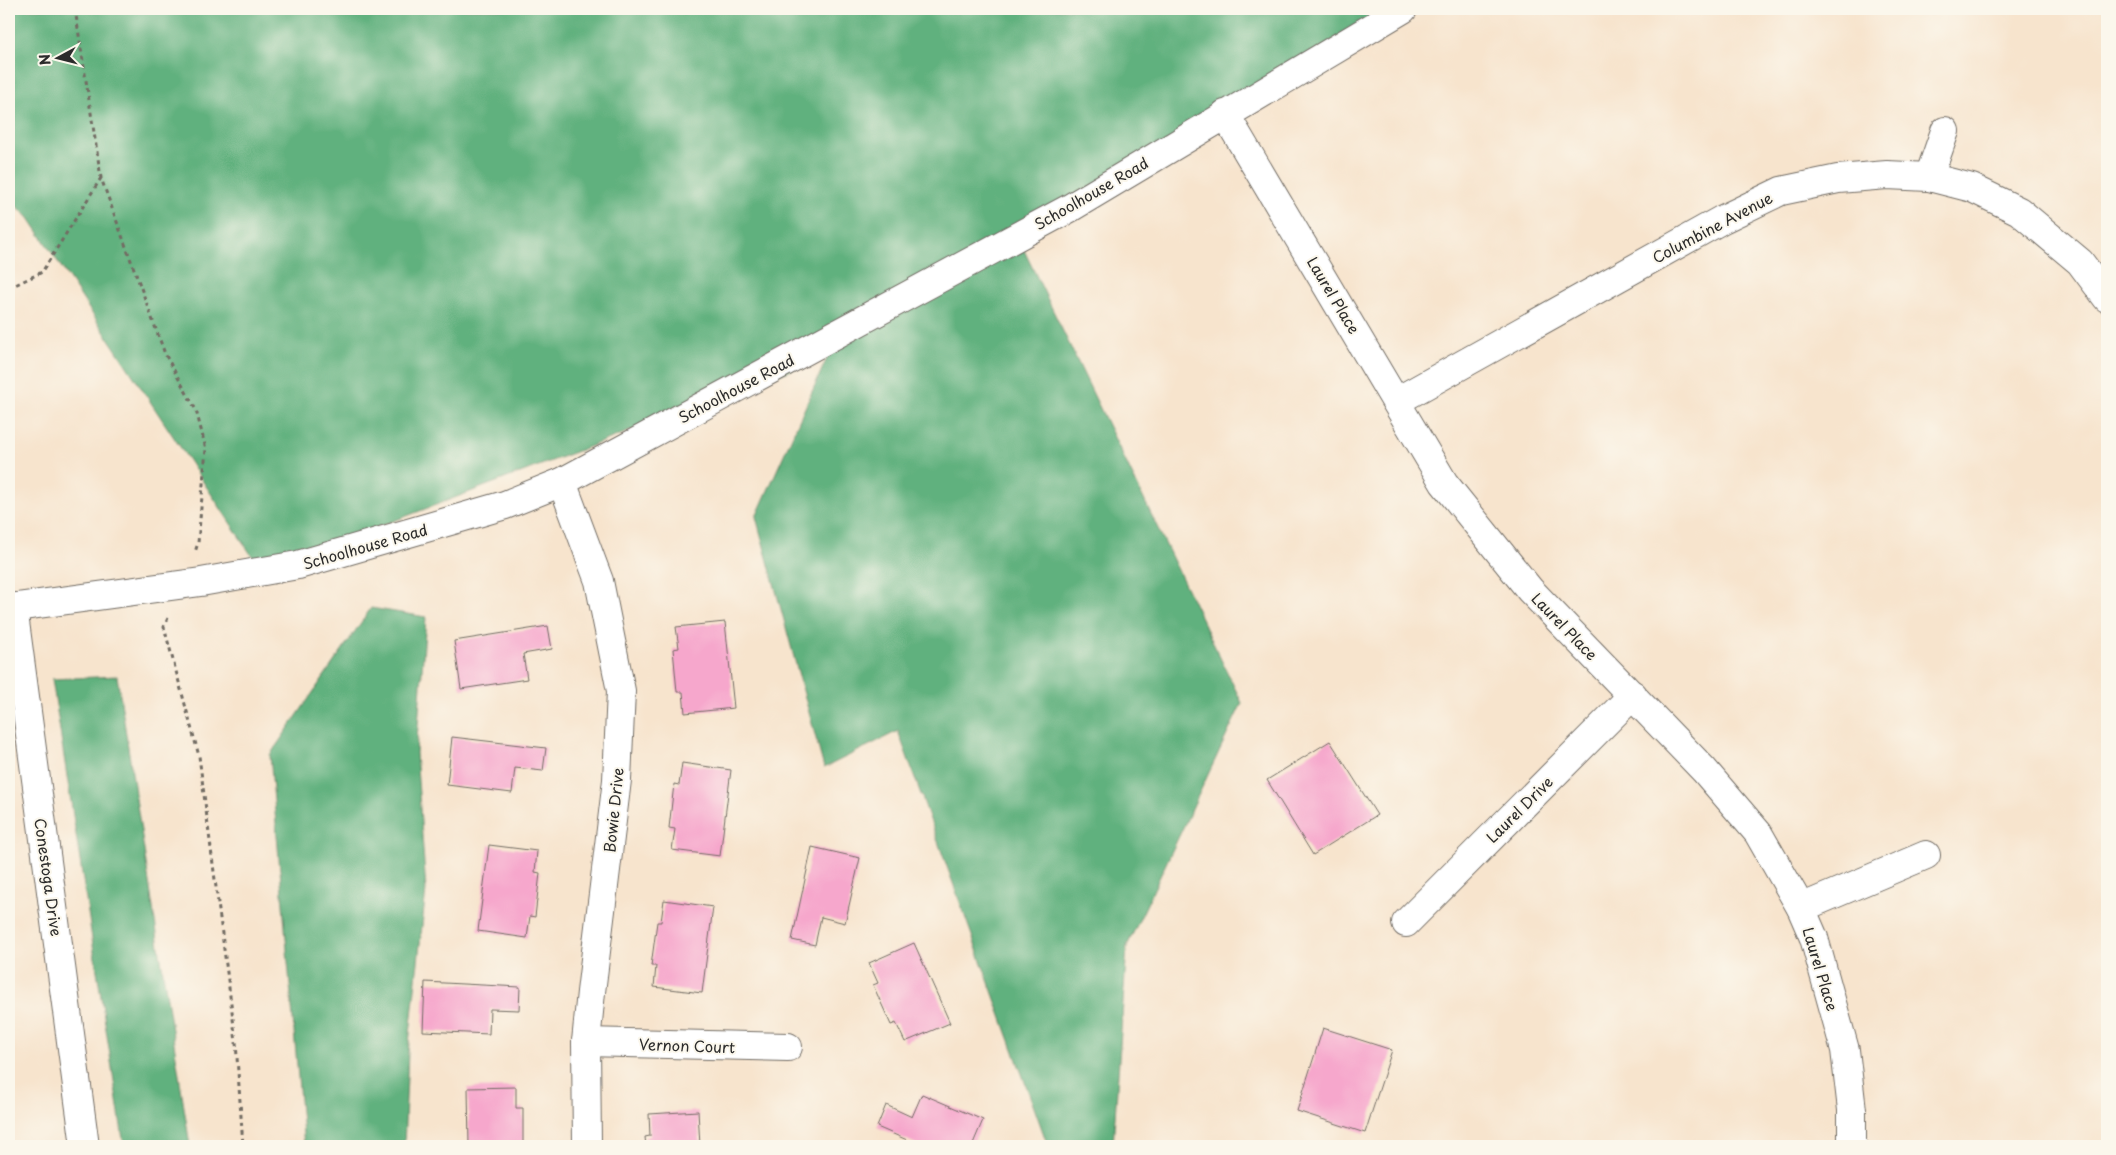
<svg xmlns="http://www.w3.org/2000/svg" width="2116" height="1155" font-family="'Playpen Sans',sans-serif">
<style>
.forest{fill:#60b17e;stroke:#466e54}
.building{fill:#f6a7cc}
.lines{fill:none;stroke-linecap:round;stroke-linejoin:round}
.street-casing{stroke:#726c64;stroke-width:30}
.secondary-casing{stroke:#726c64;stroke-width:30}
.path{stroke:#726c64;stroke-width:3;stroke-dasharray:4 4;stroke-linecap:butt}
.street{stroke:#fff;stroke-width:28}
.secondary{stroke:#fff;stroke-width:28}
.labels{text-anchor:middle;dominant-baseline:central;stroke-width:4;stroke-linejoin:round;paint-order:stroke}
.street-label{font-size:15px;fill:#2b2b2b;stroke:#fbf7ec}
</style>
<rect width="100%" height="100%" fill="#fbf7ec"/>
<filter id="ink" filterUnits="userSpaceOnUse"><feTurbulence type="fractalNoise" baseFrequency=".02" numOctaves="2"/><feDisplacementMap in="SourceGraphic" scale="10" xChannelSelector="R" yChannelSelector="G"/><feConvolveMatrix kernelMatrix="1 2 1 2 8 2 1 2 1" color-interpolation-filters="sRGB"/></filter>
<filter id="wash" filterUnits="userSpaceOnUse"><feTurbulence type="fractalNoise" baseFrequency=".0096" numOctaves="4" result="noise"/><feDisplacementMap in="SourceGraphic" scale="20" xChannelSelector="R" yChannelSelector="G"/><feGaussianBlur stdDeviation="1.12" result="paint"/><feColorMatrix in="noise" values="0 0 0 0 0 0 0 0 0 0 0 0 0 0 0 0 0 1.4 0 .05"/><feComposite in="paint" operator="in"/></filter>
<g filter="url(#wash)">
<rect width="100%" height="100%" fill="#f7e4cd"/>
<g class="forest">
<path d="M 9,9 L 1382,9 L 1021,244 L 1242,703 L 1127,946 L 1113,1146 L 1048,1146 L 898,731 L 824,768 L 756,517 L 828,356 L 262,571 L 29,218 L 9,199 Z"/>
<path d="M 371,608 L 426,617 L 416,753 L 426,890 L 408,1052 L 404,1146 L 304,1146 L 270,755 Z"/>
<path d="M 117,676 L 190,1146 L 124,1146 L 52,679 Z"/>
</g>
<g id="blocks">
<g class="building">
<path d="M 725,622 L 734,708 L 685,713 L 683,692 L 677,692 L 673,649 L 679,648 L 676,627 Z"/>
<path d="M 548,626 L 552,649 L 523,654 L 527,679 L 461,689 L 454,641 Z"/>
<path d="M 452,737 L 546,748 L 543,771 L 515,768 L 512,793 L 447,785 Z"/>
<path d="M 1330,741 L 1377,815 L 1313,855 L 1267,780 Z"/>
<path d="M 682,763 L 731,770 L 720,856 L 672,850 L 675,829 L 669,828 L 674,784 L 679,785 Z"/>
<path d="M 489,845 L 537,851 L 535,872 L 540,873 L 535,917 L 530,916 L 527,938 L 478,931 Z"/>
<path d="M 812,847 L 860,858 L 845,923 L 821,917 L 815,945 L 792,940 Z"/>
<path d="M 664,900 L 713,907 L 702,993 L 654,987 L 656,966 L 651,966 L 657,922 L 661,922 Z"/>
<path d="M 914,943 L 950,1023 L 905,1042 L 896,1023 L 891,1025 L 873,985 L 878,983 L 869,963 Z"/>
<path d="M 425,982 L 520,987 L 519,1010 L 490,1009 L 489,1034 L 423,1031 Z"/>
<path d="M 1323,1028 L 1392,1050 L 1365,1133 L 1297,1111 Z"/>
<path d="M 9,1073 L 13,1091 L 9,1092 Z"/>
<path d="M 516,1087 L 516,1108 L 523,1108 L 523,1146 L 469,1146 L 468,1088 Z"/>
<path d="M 922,1094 L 983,1120 L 972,1146 L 921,1146 L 877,1127 L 886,1105 L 912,1117 Z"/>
<path d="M 698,1111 L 700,1146 L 646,1146 L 645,1137 L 650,1136 L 649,1114 Z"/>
</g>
</g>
</g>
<g filter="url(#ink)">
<use href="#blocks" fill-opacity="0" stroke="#726c64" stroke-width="1"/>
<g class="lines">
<defs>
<g id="street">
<path d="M 1225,114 L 1444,483 L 1530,590 L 1704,770 L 1758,833 L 1801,908 L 1814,938 L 1845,1050 L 1852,1110 L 1852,1146"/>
<path d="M 1929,177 L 1945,131"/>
<path d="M 1397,401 L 1723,219 L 1781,191 L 1838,179 L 1887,175 L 1929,177 L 1972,188 L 2019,211 L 2080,262 L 2107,298"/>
<path d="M 562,482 L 599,581 L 621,691 L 617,780 L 591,992 L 586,1042 L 587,1146"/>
<path d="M 13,607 L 85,1146"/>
<path d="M 1801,908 L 1926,855"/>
<path d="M 1406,923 L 1633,695"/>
<path d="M 586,1042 L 788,1047"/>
</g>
<path id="secondary" d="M 9,608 L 201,582 L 298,565 L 505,505 L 562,482 L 1070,208 L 1403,9"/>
</defs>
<use href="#street" class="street-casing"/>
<use href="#secondary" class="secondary-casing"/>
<g class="path">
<path d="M 75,9 L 101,178 L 165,354 L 196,410 L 206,449 L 198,543 L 195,552"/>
<path d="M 9,288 L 42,272 L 101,178"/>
<path d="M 9,569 L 9,577"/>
<path d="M 168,618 L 164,627 L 199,756 L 236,1042 L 243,1146"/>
</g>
<use href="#street" class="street"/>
<use href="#secondary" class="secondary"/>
</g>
</g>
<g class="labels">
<g class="street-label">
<text transform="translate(1091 193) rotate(-30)">Schoolhouse Road</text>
<text transform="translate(1712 227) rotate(-28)">Columbine Avenue</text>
<text transform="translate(1334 295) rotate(59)">Laurel Place</text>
<text transform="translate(736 388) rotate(-28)">Schoolhouse Road</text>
<text transform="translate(365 546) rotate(-16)">Schoolhouse Road</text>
<text transform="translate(1565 626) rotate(46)">Laurel Place</text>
<text transform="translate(1519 809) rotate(-45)">Laurel Drive</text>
<text transform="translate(613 810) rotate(-84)">Bowie Drive</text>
<text transform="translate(49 877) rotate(82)">Conestoga Drive</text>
<text transform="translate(1821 969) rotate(73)">Laurel Place</text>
<text transform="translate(687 1045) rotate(2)">Vernon Court</text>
</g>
</g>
<rect width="2116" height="1155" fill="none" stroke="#fbf7ec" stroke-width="30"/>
<g transform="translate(58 58) rotate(263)" stroke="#fbf7ec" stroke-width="4" paint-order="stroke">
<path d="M0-4L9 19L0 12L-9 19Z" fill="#2b2b2b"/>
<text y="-8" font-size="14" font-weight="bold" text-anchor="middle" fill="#2b2b2b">N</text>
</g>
</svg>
